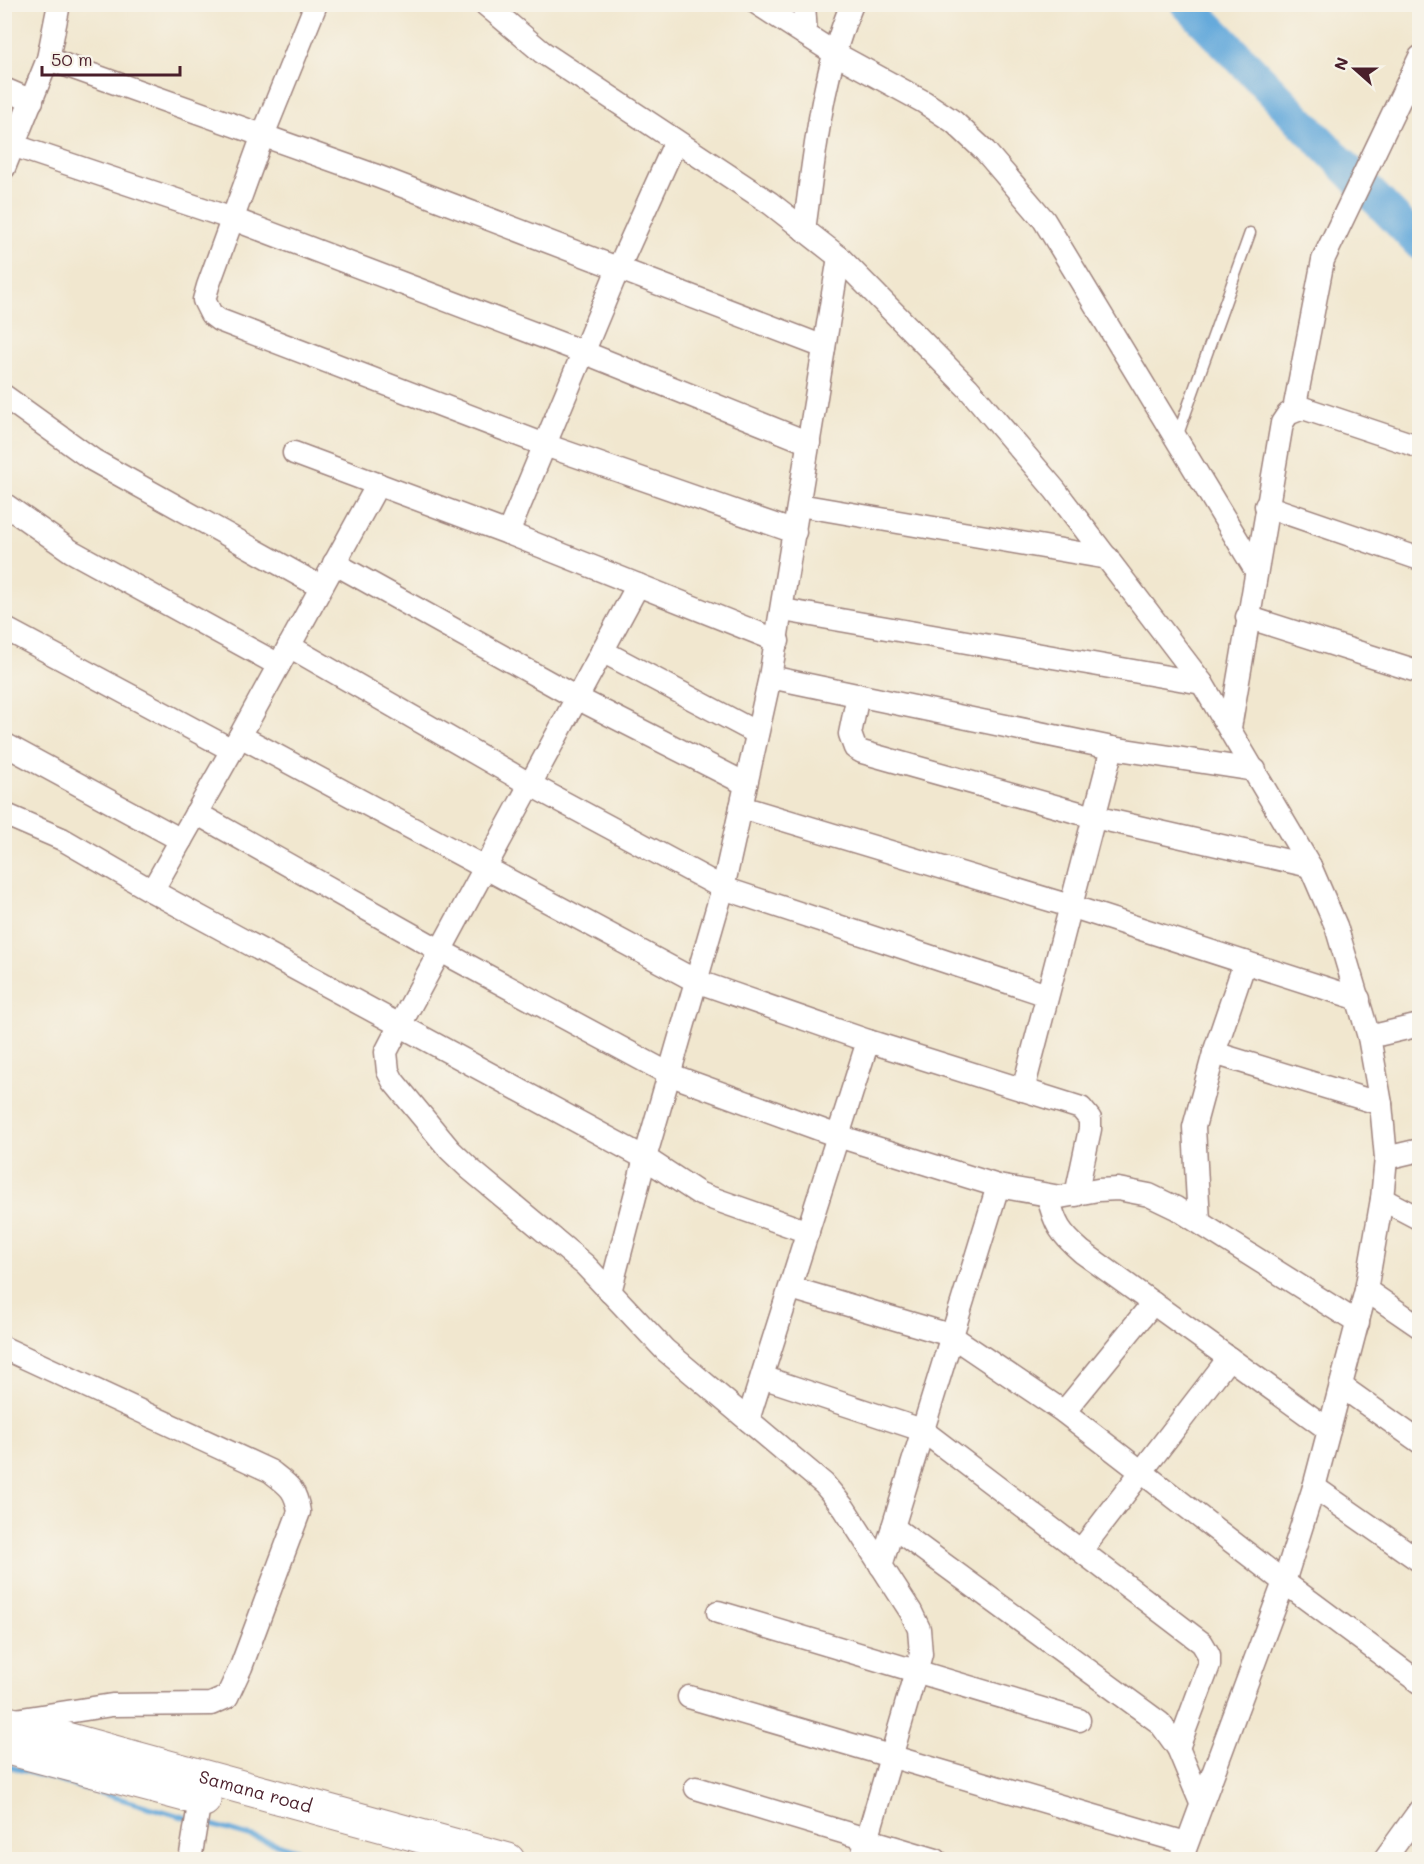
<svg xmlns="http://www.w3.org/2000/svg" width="1424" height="1864" font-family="Mali,sans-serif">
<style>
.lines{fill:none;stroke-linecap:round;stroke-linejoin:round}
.stream{stroke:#66aadb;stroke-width:5}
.river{stroke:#66aadb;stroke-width:33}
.lane-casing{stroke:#9e837d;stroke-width:13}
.street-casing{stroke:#9e837d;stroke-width:25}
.primary-casing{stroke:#9e837d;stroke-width:35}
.lane{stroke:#fff;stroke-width:10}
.street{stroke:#fff;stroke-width:22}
.primary{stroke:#fff;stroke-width:33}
.labels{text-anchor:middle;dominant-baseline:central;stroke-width:6;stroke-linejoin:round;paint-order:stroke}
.street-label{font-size:18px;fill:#4a1f2b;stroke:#f7f3e8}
</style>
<rect width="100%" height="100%" fill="#f7f3e8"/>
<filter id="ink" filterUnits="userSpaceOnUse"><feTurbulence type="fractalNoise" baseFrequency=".0167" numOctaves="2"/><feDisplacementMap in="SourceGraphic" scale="12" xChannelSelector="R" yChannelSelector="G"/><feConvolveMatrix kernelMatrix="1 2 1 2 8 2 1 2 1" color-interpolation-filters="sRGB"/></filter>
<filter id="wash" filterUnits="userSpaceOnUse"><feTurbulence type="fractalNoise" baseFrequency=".008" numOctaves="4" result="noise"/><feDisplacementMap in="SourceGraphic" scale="24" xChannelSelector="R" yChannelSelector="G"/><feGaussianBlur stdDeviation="1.35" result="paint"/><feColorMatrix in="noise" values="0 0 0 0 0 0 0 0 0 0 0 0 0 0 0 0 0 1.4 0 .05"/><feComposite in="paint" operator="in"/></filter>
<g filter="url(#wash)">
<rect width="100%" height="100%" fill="#f1e7cf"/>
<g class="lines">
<g class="stream">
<path d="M 4,1765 L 190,1819"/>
<path d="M 202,1822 L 330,1860"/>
</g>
<path class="river" d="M 1187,4 L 1420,244"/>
</g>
</g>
<g filter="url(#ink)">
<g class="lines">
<defs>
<path id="lane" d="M 1177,437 L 1250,233"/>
<g id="street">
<path d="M 316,4 L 263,135 L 208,286 L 204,300 L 211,314 L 219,320 L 545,445 L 795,532"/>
<path d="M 485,4 L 542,52 L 770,203 L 839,257 L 968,388 L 1055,490 L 1202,683 L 1310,866 L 1336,926 L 1369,1037 L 1381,1104 L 1386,1158 L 1382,1199 L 1366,1290 L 1314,1487 L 1284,1582 L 1181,1860"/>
<path d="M 758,4 L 834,53 L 924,102 L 954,122 L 985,151 L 1044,220 L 1255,569"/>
<path d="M 804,4 L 806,35"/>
<path d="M 48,59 L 374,175 L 824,347"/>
<path d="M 4,89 L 32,101"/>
<path d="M 15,146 L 233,219 L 583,352 L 809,443"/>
<path d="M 4,168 L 48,59 L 59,4"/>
<path d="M 804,230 C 815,153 821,76 852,4"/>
<path d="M 4,396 L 93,460 L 321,587"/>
<path d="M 1294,410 L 1323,260 L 1420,57"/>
<path d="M 294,453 L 508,533 L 778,641"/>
<path d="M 4,504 L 71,551 L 279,665"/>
<path d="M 799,505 L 1108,558"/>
<path d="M 1266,506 L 1420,559"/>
<path d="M 508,533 L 618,269 L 675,143"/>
<path d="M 334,563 L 577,698 L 746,784"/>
<path d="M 638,585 L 400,1025 L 386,1052 L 388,1071 L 393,1081 L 450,1150 L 470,1169 L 585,1265 L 665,1350 L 824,1484 L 844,1508 L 911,1612 L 919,1629 L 921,1654 L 861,1860"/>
<path d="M 783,610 L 1202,683"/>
<path d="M 1247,617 L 1420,672"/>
<path d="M 4,628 L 232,750"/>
<path d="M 289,646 L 531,785 L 723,888 L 1047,995"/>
<path d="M 602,651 L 757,733"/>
<path d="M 770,677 L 1112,748 L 1255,770"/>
<path d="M 858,695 L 850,734 L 855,748 L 862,752 L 1094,817 L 1310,866"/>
<path d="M 1230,728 L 1282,423 L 1288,414 L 1303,408 L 1420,447"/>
<path d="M 240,736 L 696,981 L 868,1041 L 1081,1108 L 1090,1119 L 1090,1129 L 1076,1195"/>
<path d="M 4,744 L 181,840"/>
<path d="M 741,807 L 1070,906 L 1359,999"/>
<path d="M 196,813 L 441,951 L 671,1075 L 838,1136 L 998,1186 L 1060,1197 L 1098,1190 L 1118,1189 L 1149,1195 L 1176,1208 L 1358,1323"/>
<path d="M 4,814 L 62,839 L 152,891 L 645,1158 L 700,1194 L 808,1232"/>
<path d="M 152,891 L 240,736 L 378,484"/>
<path d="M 1369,1037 L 1420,1025"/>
<path d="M 1214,1053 L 1381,1104"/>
<path d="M 1023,1090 L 1112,748"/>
<path d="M 1386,1158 L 1420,1150"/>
<path d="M 1048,1196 C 1055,1225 1060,1233 1082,1252 L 1329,1430"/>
<path d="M 1382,1199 L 1420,1219"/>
<path d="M 1199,1222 L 1194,1127 L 1214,1053 L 1245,962"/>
<path d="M 791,1288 L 950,1335 L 1064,1412 L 1284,1582 L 1420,1683"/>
<path d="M 1366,1290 L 1420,1327"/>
<path d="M 610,1292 L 645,1158 L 723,888 L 770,677 L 839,257"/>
<path d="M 4,1348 L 270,1471 C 288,1485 296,1489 299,1512 L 241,1667 L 227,1697 L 211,1704 L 112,1705 L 15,1720"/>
<path d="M 762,1377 L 922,1430 L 1202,1643 L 1209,1655 L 1209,1665 L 1178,1748"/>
<path d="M 1341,1386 L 1420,1442"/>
<path d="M 1064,1412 L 1153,1303"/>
<path d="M 748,1420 L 868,1041"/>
<path d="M 1314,1487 L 1420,1561"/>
<path d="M 893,1527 L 1160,1723 L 1178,1748 L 1201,1803"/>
<path d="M 1082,1549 L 1229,1358"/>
<path d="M 881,1566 L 998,1186"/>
<path d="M 718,1612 L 1079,1720"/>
<path d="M 689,1697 L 1186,1843"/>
<path d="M 696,1788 L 936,1860"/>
<path d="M 190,1860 L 202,1787"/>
<path d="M 1384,1860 L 1420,1810"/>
</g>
<g id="primary">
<path id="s1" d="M 4,1722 L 508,1860"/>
<path d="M 4,1747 L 204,1800"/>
</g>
</defs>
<use href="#lane" class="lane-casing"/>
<use href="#street" class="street-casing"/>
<use href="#primary" class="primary-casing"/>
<use href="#lane" class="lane"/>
<use href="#street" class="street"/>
<use href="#primary" class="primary"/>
</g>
</g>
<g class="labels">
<g class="street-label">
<text stroke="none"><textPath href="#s1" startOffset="261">Samana road</textPath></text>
</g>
</g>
<rect width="1424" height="1864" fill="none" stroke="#f7f3e8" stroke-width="24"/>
<g transform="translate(1355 69) rotate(291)" stroke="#f7f3e8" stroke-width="4.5" paint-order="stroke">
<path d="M0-4.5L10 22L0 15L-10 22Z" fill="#4a1f2b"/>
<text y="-9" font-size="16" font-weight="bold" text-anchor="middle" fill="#4a1f2b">N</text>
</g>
<path d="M42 66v9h138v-9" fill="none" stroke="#4a1f2b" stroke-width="3"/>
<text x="51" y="66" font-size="18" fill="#4a1f2b" stroke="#f7f3e8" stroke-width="4.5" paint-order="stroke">50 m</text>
</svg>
